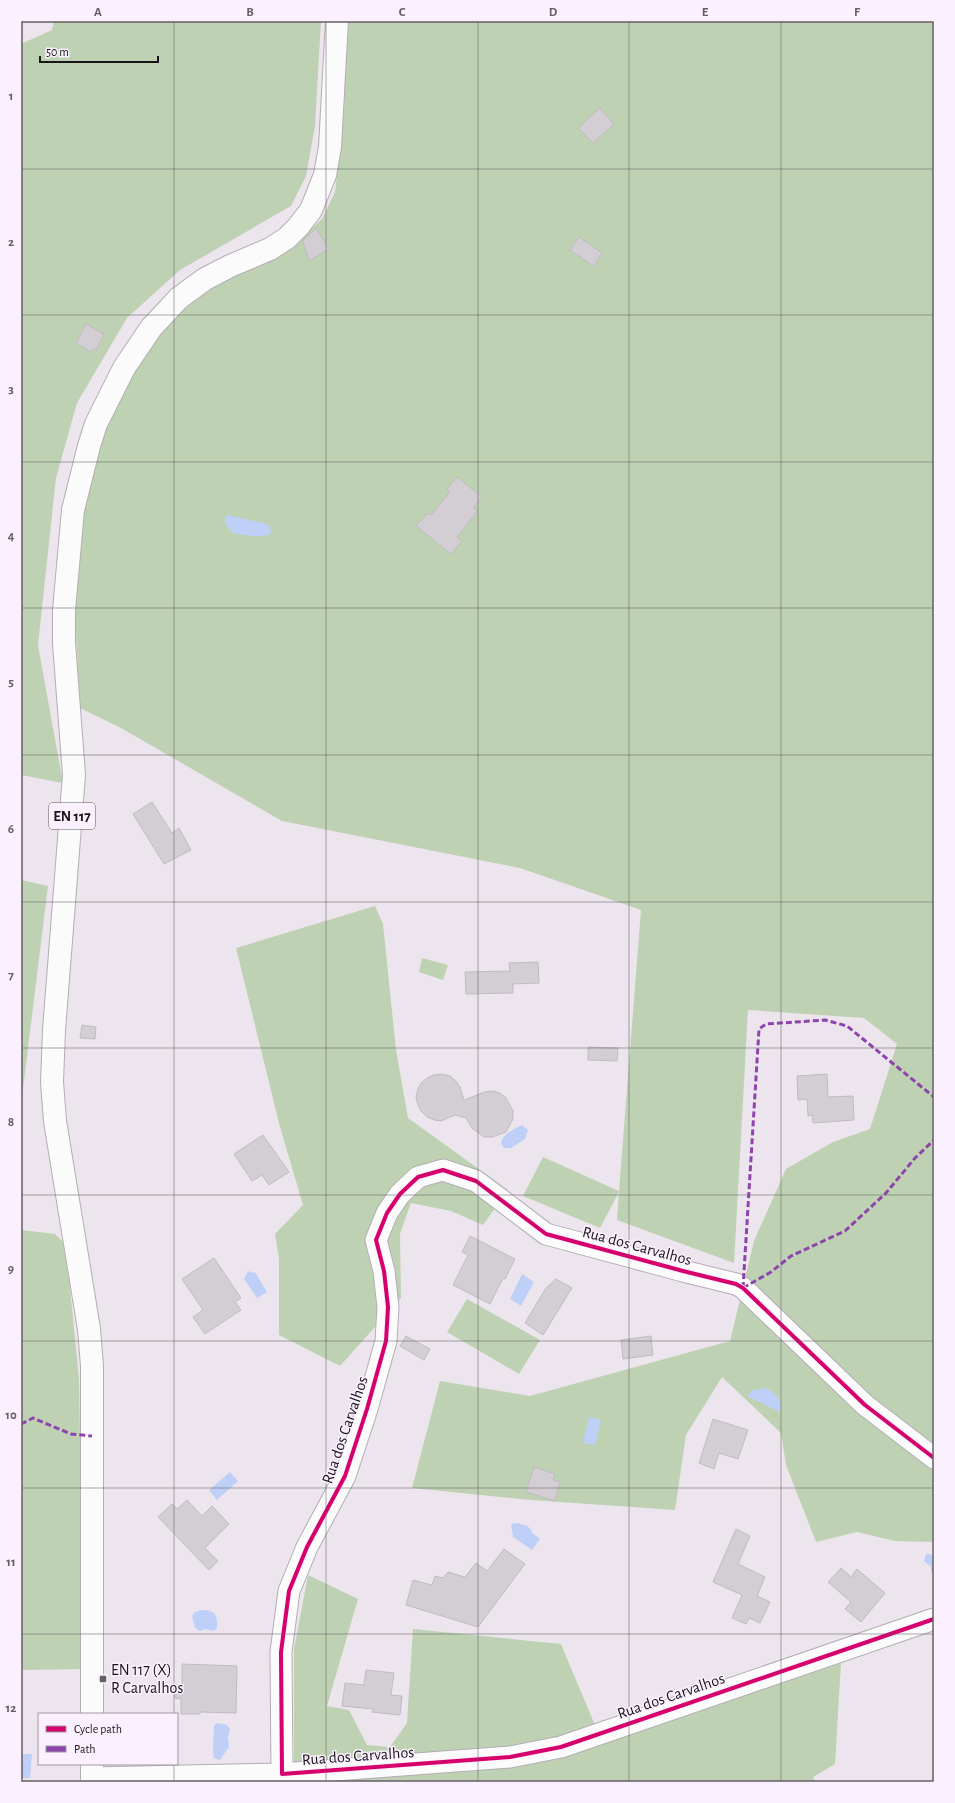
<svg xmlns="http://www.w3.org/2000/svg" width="955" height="1803" font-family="'Alegreya Sans',sans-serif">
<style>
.green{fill:#bed2b3}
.water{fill:#becff8}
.building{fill:#d3cdd4;stroke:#c0bbc1}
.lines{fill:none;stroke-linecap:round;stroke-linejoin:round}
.minor-casing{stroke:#b3adb4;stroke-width:23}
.major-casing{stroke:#b3adb4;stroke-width:24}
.minor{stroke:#fcfbfc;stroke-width:21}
.major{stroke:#fcfbfc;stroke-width:22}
.quiet{stroke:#8e44ad;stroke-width:3;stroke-dasharray:6 3;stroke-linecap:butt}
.cycleway-casing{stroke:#fbf0fd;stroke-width:6}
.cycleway{stroke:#d6006c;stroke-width:4}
.grid{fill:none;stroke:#645e65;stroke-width:1;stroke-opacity:0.55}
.poi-dot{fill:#645e65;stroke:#fbf0fd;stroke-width:1.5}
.labels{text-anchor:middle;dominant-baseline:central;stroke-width:3;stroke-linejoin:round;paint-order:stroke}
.shield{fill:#fbf0fd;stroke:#5e575f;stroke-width:1}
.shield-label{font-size:15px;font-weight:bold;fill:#1a151b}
.street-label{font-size:16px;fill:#1a151b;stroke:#fbf0fd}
.poi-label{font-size:16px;fill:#1a151b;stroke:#fbf0fd;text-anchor:start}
.neatline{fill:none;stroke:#645e65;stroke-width:1.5}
.grid-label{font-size:13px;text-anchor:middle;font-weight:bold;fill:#645e65}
</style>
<rect width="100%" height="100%" fill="#ede5ee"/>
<g class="green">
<path d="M 54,21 L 321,21 L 315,126 L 306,176 L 291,206 L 180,270 L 127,318 L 77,403 L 56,478 L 38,645 L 63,783 L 21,775 L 21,44 L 52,30 Z"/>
<path d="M 347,21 L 934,21 L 934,1542 L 895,1541 L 857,1532 L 816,1542 L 786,1465 L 781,1433 L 722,1377 L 686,1435 L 675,1510 L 531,1500 L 412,1488 L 440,1381 L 530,1396 L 730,1341 L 754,1241 L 786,1169 L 833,1142 L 870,1129 L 897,1044 L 864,1018 L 748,1010 L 734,1263 L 617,1220 L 619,1192 L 600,1228 L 523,1196 L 543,1157 L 619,1191 L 641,910 L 520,868 L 282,821 L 121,728 L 80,708 L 74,595 L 85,483 L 107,424 L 133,371 L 165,324 L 195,295 L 262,262 L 279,257 L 322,219 L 335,192 L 344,112 Z"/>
<path d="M 21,880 L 48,886 L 22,1097 L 21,1097 Z"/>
<path d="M 375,906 L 383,924 L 396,1050 L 408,1118 L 508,1190 L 483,1225 L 451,1211 L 411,1203 L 400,1234 L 401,1298 L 340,1366 L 279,1335 L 279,1259 L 275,1234 L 303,1205 L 280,1127 L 236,948 Z"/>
<path d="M 422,958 L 448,965 L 443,980 L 419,972 Z"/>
<path d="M 21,1230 L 55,1234 L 63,1242 L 70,1288 L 79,1379 L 84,1669 L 21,1670 Z"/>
<path d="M 467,1299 L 540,1340 L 519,1374 L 447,1332 Z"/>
<path d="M 308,1575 L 358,1599 L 327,1706 L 349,1710 L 367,1745 L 390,1747 L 407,1723 L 413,1629 L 561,1644 L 602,1742 L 841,1663 L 835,1764 L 813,1777 L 815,1782 L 274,1782 L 294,1782 L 294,1649 Z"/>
</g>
<g class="water">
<path d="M 228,515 L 267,524 L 270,527 L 271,533 C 262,540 244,534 233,533 L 225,523 L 225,517 Z"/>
<path d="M 522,1125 L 528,1130 L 525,1139 L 511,1148 L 504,1148 L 501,1143 C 503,1133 515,1129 522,1125 Z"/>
<path d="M 248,1271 L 253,1273 L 255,1272 L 267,1292 L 257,1298 L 244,1279 Z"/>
<path d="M 522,1274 L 534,1282 L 521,1306 L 510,1299 Z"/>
<path d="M 764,1388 C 774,1390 783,1401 780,1412 L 747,1396 L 753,1390 Z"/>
<path d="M 589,1417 L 601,1420 L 595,1445 L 583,1443 Z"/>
<path d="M 230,1472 L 238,1481 L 217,1500 L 209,1490 Z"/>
<path d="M 518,1523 L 527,1526 L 532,1530 L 531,1532 L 540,1539 L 532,1550 L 513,1537 L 511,1524 Z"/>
<path d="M 926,1554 L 930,1554 L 934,1557 L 934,1574 L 931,1572 L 931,1567 L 924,1561 Z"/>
<path d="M 201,1610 C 214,1610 218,1614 217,1628 L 214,1631 L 205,1629 L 200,1631 L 195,1628 L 192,1616 L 195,1612 Z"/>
<path d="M 217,1723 L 227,1725 L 230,1729 L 228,1737 L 229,1747 L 220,1760 L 214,1758 C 212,1752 214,1734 214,1726 Z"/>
<path d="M 21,1754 L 32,1754 L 30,1778 L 21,1778 Z"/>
</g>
<g class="building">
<path d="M 600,108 L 614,124 L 593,143 L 578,128 Z"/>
<path d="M 316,228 L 329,249 L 309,261 L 303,241 Z"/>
<path d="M 579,237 L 602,253 L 594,266 L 570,250 Z"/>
<path d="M 86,324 L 104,334 L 96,350 L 93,349 L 91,352 L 76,343 Z"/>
<path d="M 457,477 L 482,497 L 473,508 L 478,511 L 457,537 L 462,541 L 451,554 L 416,526 L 428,513 L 431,515 L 450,492 L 447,489 Z"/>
<path d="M 152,802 L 172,833 L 179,828 L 191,850 L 164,864 L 133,814 Z"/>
<path d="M 538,962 L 539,983 L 513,984 L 513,993 L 466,994 L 465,972 L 510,971 L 509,963 Z"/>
<path d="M 82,1025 L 96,1027 L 95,1039 L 80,1038 Z"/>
<path d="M 588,1047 L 618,1048 L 617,1061 L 588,1060 Z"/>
<path d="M 442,1074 L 450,1076 L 456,1081 L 460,1087 L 464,1100 L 485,1092 L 493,1091 L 500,1093 L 506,1098 L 513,1111 L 513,1119 L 506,1132 L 492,1137 L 484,1137 L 472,1128 L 466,1118 L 455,1115 L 441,1121 L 434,1120 L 427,1117 L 421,1111 L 418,1105 L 416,1097 L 418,1089 L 421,1083 L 427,1078 L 434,1075 Z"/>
<path d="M 827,1074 L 828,1097 L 853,1096 L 854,1120 L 813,1123 L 812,1115 L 808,1116 L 807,1099 L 798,1100 L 797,1076 Z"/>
<path d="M 263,1135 L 289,1172 L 269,1185 L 262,1175 L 252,1181 L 234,1154 Z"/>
<path d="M 470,1236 L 515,1259 L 505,1279 L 503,1278 L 490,1304 L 453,1285 L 468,1255 L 462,1252 Z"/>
<path d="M 214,1258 L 241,1298 L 235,1302 L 241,1310 L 205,1334 L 193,1317 L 203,1310 L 182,1279 Z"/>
<path d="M 556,1279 L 572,1288 L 543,1335 L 525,1323 L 546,1288 Z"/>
<path d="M 406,1336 L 430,1349 L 424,1360 L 400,1346 Z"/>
<path d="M 651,1336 L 653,1355 L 623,1359 L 621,1340 Z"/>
<path d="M 713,1419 L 748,1430 L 738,1459 L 719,1453 L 714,1469 L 699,1463 Z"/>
<path d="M 534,1467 L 555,1474 L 553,1480 L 560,1482 L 555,1501 L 526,1492 Z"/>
<path d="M 187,1500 L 202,1516 L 212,1506 L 229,1524 L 205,1548 L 218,1561 L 209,1570 L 158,1517 L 172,1504 L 177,1509 Z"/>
<path d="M 736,1529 L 750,1536 L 738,1564 L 765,1577 L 757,1596 L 770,1602 L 760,1623 L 749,1618 L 746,1624 L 732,1618 L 742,1595 L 713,1582 Z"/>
<path d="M 504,1549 L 525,1564 L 478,1627 L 406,1605 L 413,1580 L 432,1585 L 435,1576 L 443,1578 L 448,1572 L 465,1577 L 476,1563 L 487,1571 Z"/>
<path d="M 841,1568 L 851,1577 L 857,1569 L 885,1593 L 861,1622 L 845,1609 L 851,1602 L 828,1582 Z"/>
<path d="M 182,1664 L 237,1666 L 236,1713 L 200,1712 L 200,1714 L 181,1714 L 181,1699 L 175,1698 L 175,1685 L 182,1685 Z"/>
<path d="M 366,1670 L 394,1673 L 391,1695 L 402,1696 L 400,1715 L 372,1712 L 373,1709 L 342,1706 L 345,1683 L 364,1685 Z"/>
</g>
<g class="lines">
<defs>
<g id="minor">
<path d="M 934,1458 L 865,1405 L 743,1288 L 736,1284 L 683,1271 L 546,1234 L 476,1181 L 443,1170 L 418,1177 L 400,1194 L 387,1213 L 376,1240 L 384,1271 L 388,1307 L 386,1341 L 367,1409 L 345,1476 L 307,1547 L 289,1591 L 281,1652 L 282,1774 L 510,1757 L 561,1747 L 934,1619"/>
<path d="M 92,1778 L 282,1774 L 282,1782"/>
</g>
<g id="major">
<path d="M 92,1714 L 92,1366 L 89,1329 L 55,1121 L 52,1082 L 54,1030 L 74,775 L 64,643 L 64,610 L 73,510 L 89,446 L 96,424 L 124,368 L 151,328 L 179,298 L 205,279 L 230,266 L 270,249 L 287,238 L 298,227 L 311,210 L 325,175 L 330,147 L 337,21"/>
<path d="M 92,1764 L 92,1782"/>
</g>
</defs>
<use href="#minor" class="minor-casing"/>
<use href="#major" class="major-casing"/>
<use href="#minor" class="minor"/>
<use href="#major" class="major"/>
<g class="quiet">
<path d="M 743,1288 L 759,1029 L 766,1024 L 825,1020 L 847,1026 L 934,1097"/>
<path d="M 743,1288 L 771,1272 L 791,1256 L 845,1231 L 886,1193 L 915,1158 L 934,1140"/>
<path d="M 21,1424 L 33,1418 L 71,1434 L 92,1436"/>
</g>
<defs>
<path id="cycleway" d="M 934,1458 L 865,1405 L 743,1288 L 736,1284 L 683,1271 L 546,1234 L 476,1181 L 443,1170 L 418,1177 L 400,1194 L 387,1213 L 376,1240 L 384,1271 L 388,1307 L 386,1341 L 367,1409 L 345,1476 L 307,1547 L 289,1591 L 281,1652 L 282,1774 L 510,1757 L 561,1747 L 934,1619"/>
</defs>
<use href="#cycleway" class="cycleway-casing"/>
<use href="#cycleway" class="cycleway"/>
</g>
<path class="grid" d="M 174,21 L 174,1714M 326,21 L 326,1782M 478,21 L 478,1782M 629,21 L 629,1782M 781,21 L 781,1782M 21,169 L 934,169M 21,315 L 934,315M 21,462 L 934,462M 21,608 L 934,608M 21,755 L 934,755M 21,902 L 934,902M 21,1048 L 934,1048M 21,1195 L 934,1195M 21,1341 L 934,1341M 21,1488 L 934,1488M 21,1634 L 934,1634M 174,1764 L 174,1782"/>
<rect class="poi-dot" x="99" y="1675" width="8" height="8" rx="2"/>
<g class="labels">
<rect class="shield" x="49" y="803" width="46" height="26" rx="3"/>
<g class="shield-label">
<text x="72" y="816">EN 117</text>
</g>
<g class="street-label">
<text transform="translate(637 1246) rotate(15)">Rua dos Carvalhos</text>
<text transform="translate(345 1430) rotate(-71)">Rua dos Carvalhos</text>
<text transform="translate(671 1696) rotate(-19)">Rua dos Carvalhos</text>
<text transform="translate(358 1756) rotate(-4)">Rua dos Carvalhos</text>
</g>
<g class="poi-label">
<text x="111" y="1670">EN 117 (X)<tspan x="111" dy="18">R Carvalhos</tspan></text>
</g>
</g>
<rect width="955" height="1803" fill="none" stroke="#fbf0fd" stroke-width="44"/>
<rect x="38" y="1713" width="140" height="52" fill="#fbf0fd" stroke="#a198a3"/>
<rect x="46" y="1726" width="20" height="6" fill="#d6006c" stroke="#a198a3"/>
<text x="74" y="1733" font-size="12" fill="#1a151b">Cycle path</text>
<rect x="46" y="1746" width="20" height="6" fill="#8e44ad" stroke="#a198a3"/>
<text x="74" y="1753" font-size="12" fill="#1a151b">Path</text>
<path d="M40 56v6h118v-6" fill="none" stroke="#1a151b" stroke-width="2"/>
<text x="46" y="56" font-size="12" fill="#1a151b" stroke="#fbf0fd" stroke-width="3" paint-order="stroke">50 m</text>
<rect x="22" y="22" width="911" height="1759" class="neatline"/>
<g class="grid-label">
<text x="98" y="16">A</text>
<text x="250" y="16">B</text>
<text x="402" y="16">C</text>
<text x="553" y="16">D</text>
<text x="705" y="16">E</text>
<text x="857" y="16">F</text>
<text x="11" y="100">1</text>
<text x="11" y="246">2</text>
<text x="11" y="393">3</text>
<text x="11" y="540">4</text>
<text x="11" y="686">5</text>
<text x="11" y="833">6</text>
<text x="11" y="979">7</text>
<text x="11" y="1126">8</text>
<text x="11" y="1273">9</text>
<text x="11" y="1419">10</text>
<text x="11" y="1566">11</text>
<text x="11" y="1712">12</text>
</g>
</svg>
